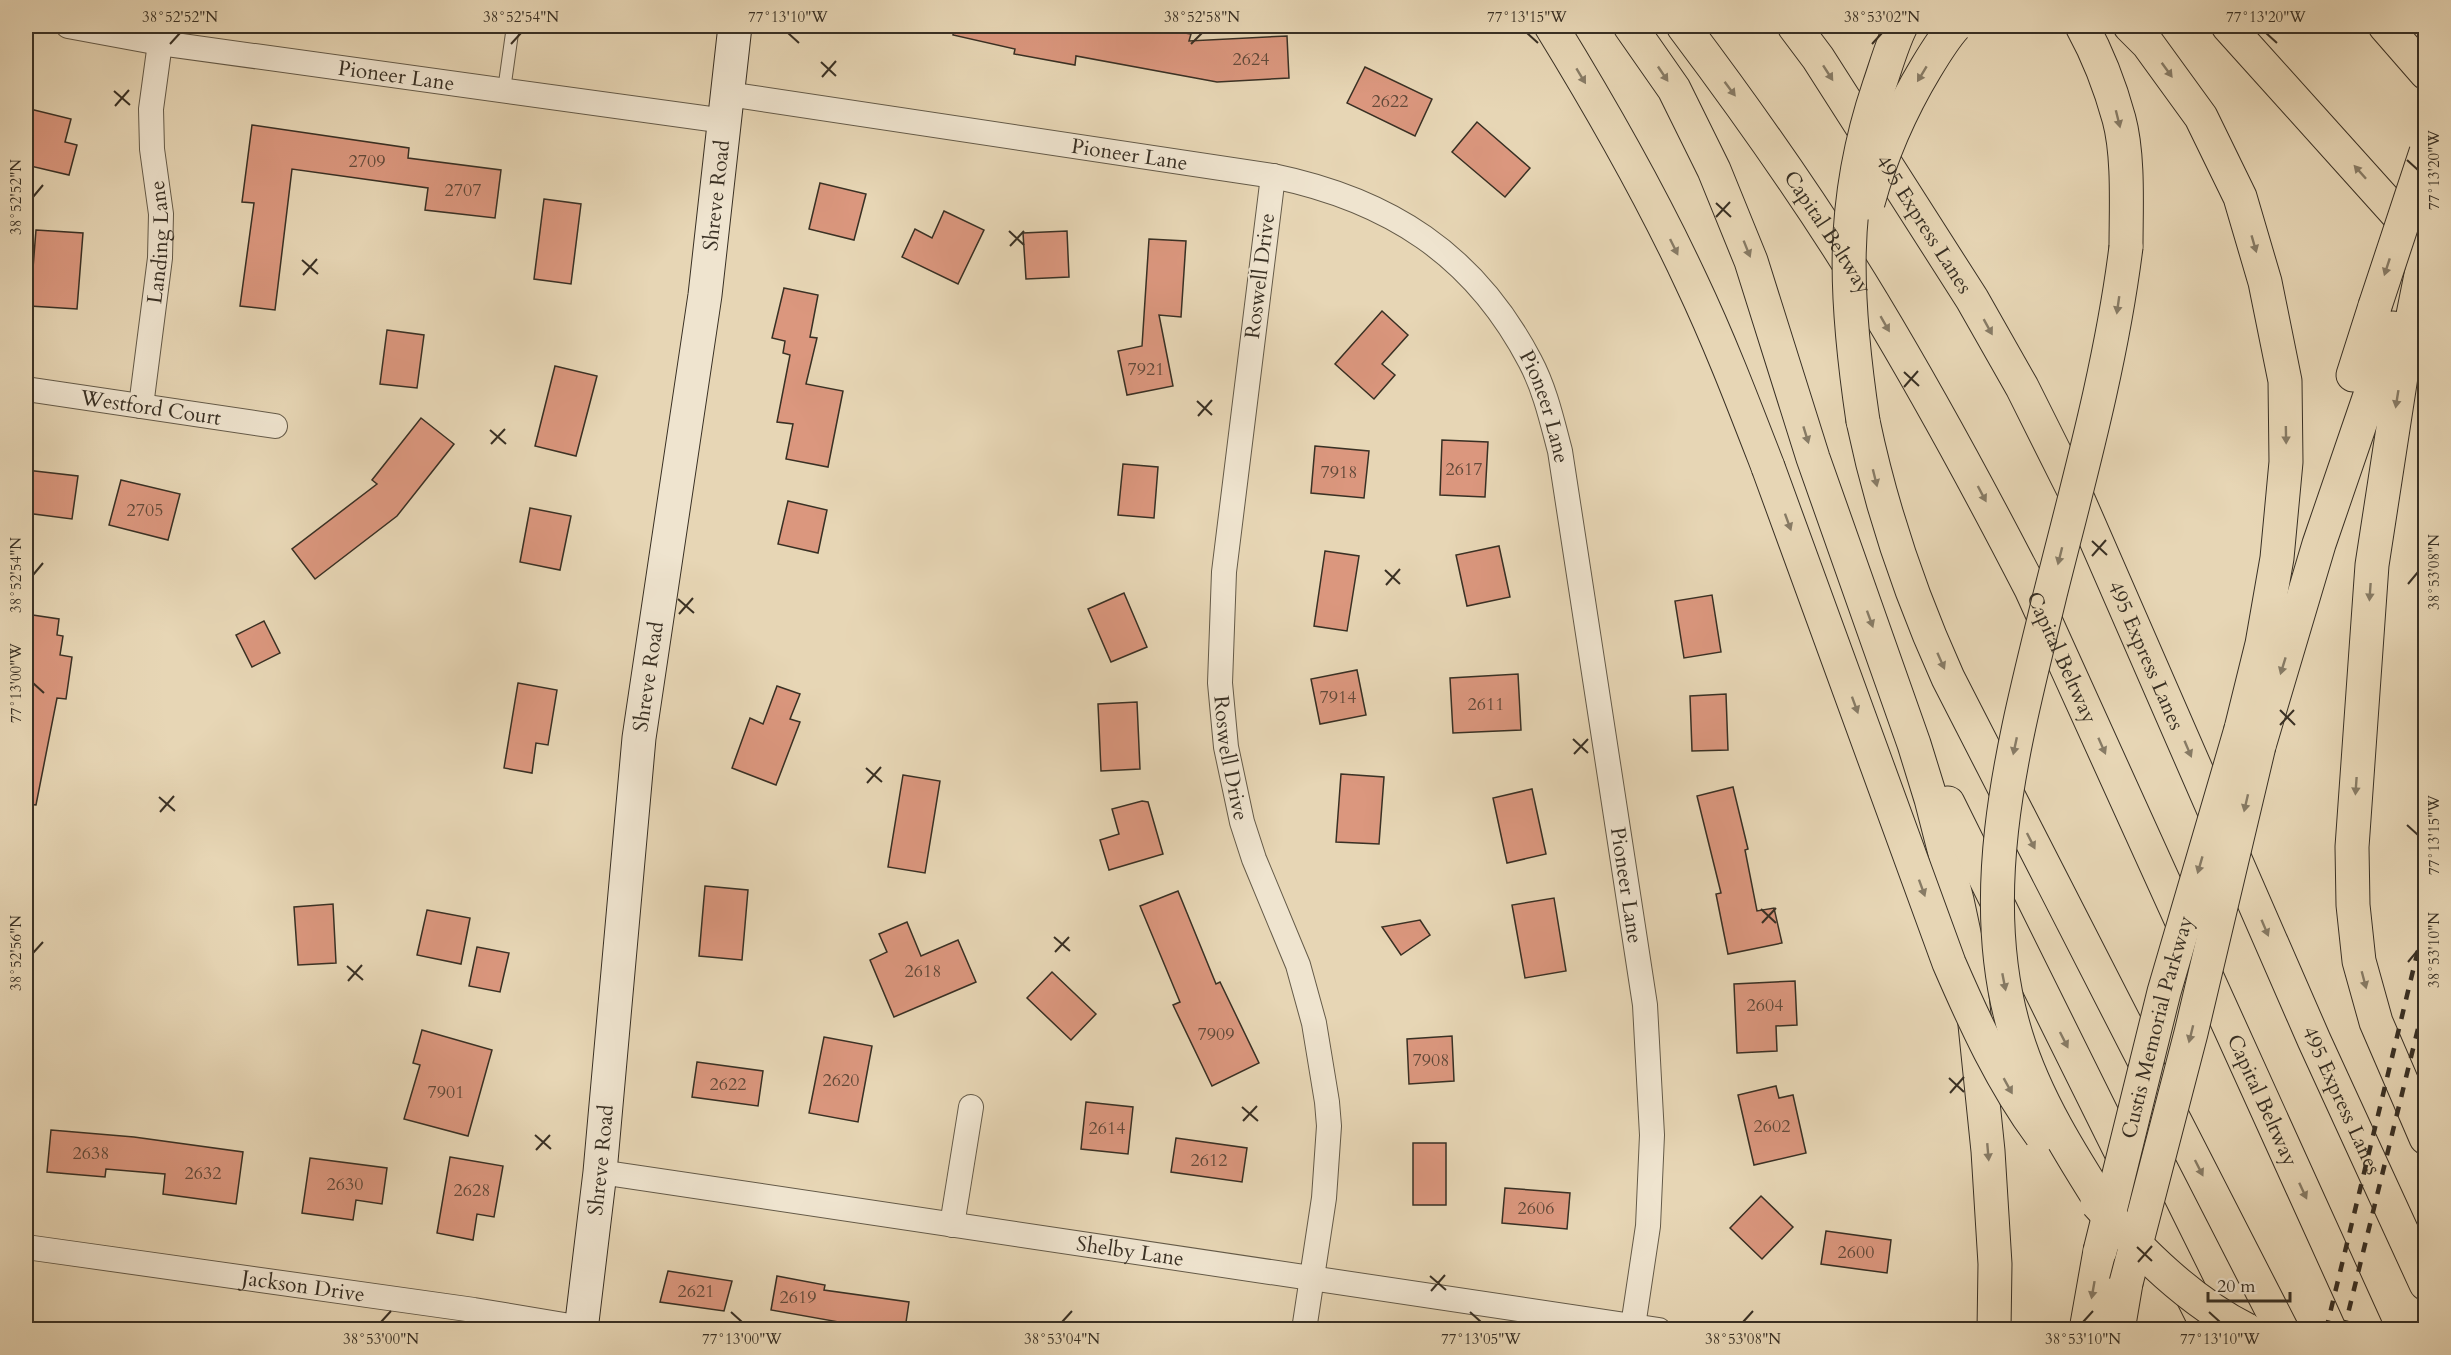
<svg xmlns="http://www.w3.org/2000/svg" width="2451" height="1355" font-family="Cardo,serif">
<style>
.building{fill:#db977e;stroke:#393024;stroke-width:1.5}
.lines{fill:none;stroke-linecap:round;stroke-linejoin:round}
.lane-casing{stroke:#645a48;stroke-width:14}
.street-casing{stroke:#645a48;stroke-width:26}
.secondary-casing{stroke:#393024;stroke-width:35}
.highway-casing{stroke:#393024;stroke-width:35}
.lane{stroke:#efe4cf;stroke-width:12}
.street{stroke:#efe4cf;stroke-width:24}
.secondary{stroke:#efe4cf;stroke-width:33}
.highway{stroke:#e7d6b5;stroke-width:33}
.rail{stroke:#393024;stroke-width:4.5;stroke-dasharray:10 10;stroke-linecap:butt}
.highway-bridge-casing{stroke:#393024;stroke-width:35;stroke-linecap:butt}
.highway-bridge{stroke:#e7d6b5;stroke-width:33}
.oneway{fill:#877b65}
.ticks{fill:none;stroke:#393024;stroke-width:2}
.labels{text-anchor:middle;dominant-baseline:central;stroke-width:4.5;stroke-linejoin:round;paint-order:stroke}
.number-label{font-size:18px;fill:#624a3a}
.street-label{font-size:21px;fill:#393024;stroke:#efe4cf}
.neatline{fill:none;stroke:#393024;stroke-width:2}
.ticks-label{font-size:15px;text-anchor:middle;fill:#393024}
</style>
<rect width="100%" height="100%" fill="#e7d6b5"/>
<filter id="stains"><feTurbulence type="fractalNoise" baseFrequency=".00333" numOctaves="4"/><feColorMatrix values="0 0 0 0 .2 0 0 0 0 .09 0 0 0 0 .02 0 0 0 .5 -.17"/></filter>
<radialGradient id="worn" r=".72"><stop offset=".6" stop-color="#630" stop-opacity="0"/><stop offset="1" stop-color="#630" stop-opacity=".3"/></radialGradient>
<g class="building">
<path d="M 954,26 L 1142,26 L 1191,34 L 1189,41 L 1287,36 L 1289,78 L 1217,82 L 1076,56 L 1075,65 L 1014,54 L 1015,49 L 953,35 Z"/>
<path d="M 1365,67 L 1432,99 L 1415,136 L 1347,103 Z"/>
<path d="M 26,108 L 71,119 L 65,142 L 77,145 L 69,175 L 26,165 Z"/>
<path d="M 1477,122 L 1530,168 L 1505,197 L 1452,152 Z"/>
<path d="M 252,125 L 409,148 L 408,158 L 501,170 L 495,218 L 425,210 L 428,188 L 292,169 L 275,310 L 240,306 L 254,203 L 242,202 Z"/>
<path d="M 820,183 L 866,194 L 854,240 L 809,229 Z"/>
<path d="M 544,199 L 581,204 L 571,284 L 534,279 Z"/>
<path d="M 944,211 L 984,230 L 958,284 L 902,257 L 915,229 L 932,238 Z"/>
<path d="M 36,230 L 83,233 L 77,309 L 30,306 Z"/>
<path d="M 1067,231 L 1069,277 L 1026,279 L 1023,233 Z"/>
<path d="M 1149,239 L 1186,241 L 1181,317 L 1159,315 L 1173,386 L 1127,395 L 1118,351 L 1142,346 Z"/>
<path d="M 784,288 L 818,295 L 810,337 L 817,338 L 806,384 L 843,391 L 828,467 L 786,459 L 793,424 L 777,422 L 790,355 L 783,353 L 785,341 L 772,338 Z"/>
<path d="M 1382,311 L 1408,335 L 1382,364 L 1395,375 L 1374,399 L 1335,364 Z"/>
<path d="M 387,330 L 424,335 L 417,388 L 380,384 Z"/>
<path d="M 555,366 L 597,376 L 576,456 L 535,446 Z"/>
<path d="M 421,418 L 454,444 L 397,516 L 315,579 L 292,549 L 377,484 L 372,480 Z"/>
<path d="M 1442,440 L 1488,442 L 1485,497 L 1440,495 Z"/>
<path d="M 1315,446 L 1369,451 L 1364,498 L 1311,493 Z"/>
<path d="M 1123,464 L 1158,467 L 1154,518 L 1118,515 Z"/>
<path d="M 26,470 L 78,476 L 72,519 L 26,513 Z"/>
<path d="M 121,480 L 180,494 L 168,540 L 109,525 Z"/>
<path d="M 788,501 L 827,510 L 818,553 L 778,544 Z"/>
<path d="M 530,508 L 571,516 L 560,570 L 520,562 Z"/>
<path d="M 1499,546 L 1510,597 L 1467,606 L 1456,555 Z"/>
<path d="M 1325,551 L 1359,556 L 1347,631 L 1314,626 Z"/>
<path d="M 1124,593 L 1147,647 L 1111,662 L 1088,609 Z"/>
<path d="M 1712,595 L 1721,652 L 1684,658 L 1675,601 Z"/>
<path d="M 26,614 L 59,619 L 57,635 L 63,636 L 60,655 L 72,657 L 66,699 L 57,698 L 36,805 L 26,804 Z"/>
<path d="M 264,621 L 280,653 L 252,667 L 236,635 Z"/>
<path d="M 1357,670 L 1366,715 L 1320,724 L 1311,679 Z"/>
<path d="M 1518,674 L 1521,730 L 1453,733 L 1450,678 Z"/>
<path d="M 518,683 L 557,690 L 548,745 L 536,743 L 532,773 L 504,768 Z"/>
<path d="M 777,686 L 800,694 L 790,719 L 800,722 L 776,785 L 732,768 L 750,718 L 763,724 Z"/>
<path d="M 1726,694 L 1728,750 L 1692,751 L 1690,696 Z"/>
<path d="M 1137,702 L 1140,769 L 1101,771 L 1098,704 Z"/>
<path d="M 1341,774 L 1384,777 L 1379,844 L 1336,842 Z"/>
<path d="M 903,775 L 940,781 L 925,873 L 888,867 Z"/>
<path d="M 1733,787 L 1748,849 L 1745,850 L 1757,911 L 1774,908 L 1782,943 L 1728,954 L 1716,894 L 1721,893 L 1697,796 Z"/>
<path d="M 1532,789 L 1546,854 L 1507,863 L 1493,798 Z"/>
<path d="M 1142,801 L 1148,802 L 1163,854 L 1109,870 L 1100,840 L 1119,834 L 1112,809 Z"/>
<path d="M 705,886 L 748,890 L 742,960 L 699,956 Z"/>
<path d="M 1178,891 L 1216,984 L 1220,982 L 1259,1063 L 1212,1086 L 1173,1005 L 1180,1002 L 1140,906 Z"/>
<path d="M 1554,898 L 1566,971 L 1525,978 L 1512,905 Z"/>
<path d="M 333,904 L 336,963 L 298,965 L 294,907 Z"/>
<path d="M 427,910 L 470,918 L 461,964 L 417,955 Z"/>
<path d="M 1420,920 L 1430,935 L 1401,955 L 1382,927 Z"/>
<path d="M 907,922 L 921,956 L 958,940 L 976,982 L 894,1017 L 870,960 L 887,952 L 879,934 Z"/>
<path d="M 477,947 L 509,953 L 500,992 L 469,986 Z"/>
<path d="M 1052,972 L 1096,1014 L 1071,1040 L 1027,998 Z"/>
<path d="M 1795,981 L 1797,1025 L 1776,1026 L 1777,1051 L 1737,1053 L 1734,984 Z"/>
<path d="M 422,1030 L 492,1050 L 468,1136 L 404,1119 L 420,1065 L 413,1063 Z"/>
<path d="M 1452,1036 L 1454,1081 L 1409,1084 L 1407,1039 Z"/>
<path d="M 824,1037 L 872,1046 L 858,1122 L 809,1113 Z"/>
<path d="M 697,1062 L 763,1071 L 758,1106 L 692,1097 Z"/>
<path d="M 1776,1086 L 1779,1098 L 1793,1095 L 1806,1153 L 1754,1165 L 1738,1095 Z"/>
<path d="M 1086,1102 L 1133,1107 L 1128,1154 L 1081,1149 Z"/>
<path d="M 51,1130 L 134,1137 L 243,1152 L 236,1204 L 163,1194 L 165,1174 L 106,1169 L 105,1177 L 47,1172 Z"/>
<path d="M 1176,1138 L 1247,1148 L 1242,1182 L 1171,1172 Z"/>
<rect x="1413" y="1143" width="33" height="62"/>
<path d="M 450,1157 L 503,1166 L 494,1217 L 477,1214 L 473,1240 L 437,1233 Z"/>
<path d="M 310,1158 L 387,1168 L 382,1204 L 356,1200 L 353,1220 L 302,1213 Z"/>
<path d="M 1505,1188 L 1570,1193 L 1567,1229 L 1502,1223 Z"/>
<path d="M 1761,1196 L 1793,1227 L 1762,1259 L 1730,1228 Z"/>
<path d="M 1826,1231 L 1891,1240 L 1887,1273 L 1821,1264 Z"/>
<path d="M 668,1271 L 732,1281 L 724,1311 L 660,1302 Z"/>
<path d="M 777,1276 L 825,1285 L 824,1290 L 909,1302 L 905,1329 L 855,1329 L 856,1325 L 771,1310 Z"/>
</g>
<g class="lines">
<defs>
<path id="lane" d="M 504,90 L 513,26"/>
<g id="street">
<path id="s1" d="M 68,26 L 160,43 L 725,121"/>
<path id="s2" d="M 728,94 L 1273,176 C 1389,200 1474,254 1530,361 C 1545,389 1552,421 1560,451 L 1645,1005 L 1652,1135 L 1648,1226 L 1633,1326"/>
<path id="s3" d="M 1273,176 L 1224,572 L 1220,683 L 1226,747 L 1242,822 L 1254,859 L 1298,965 L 1314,1023 L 1327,1102 L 1329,1126 L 1324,1198 L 1304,1330"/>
<path id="s4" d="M 26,389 L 275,426"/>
<path id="s5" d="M 141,406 L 160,258 L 161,214 L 152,149 L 151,109 L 160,43"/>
<path id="s6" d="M 600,1172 L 1659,1330"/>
<path d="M 952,1225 L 971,1107"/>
<path id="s7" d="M 26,1247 L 474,1310 L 582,1328"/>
</g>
<g id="secondary">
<path id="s8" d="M 581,1330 L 600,1172 L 639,738 L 705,295 L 735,26"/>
</g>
<g id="highway">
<path d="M 1551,26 C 1602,109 1650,193 1691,281 C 1720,342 1744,405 1768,467"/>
<path d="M 1630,26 L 1674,89 L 1714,170 L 1751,261 L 1813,458 L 1914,744 L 1931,799 L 1957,900 L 1967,947 L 1988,1151 L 1995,1264 L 1994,1330"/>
<path id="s9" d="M 1683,26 C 1750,115 1815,207 1873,303 C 1929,396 1981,492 2031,589 L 2367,1330"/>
<path id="s10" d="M 1794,26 L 1818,58 L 1972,299 L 2022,387 L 2078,499 L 2314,1040 L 2426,1284"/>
<path d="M 2082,26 C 2098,55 2110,86 2119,119 C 2129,156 2126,209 2126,247"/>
<path d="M 2130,26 L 2148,44 L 2201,117 L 2240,197 L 2265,282 L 2285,381 L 2286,462 L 2277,558 L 2262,644 L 2241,729"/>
<path d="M 2228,26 L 2399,216 L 2426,249"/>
<path d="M 2385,26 L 2426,73"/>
<path d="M 2423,265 L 2402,370 L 2372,565 L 2352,847 L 2353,905 L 2359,961 L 2376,1022 L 2426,1138"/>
<path d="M 2353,375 L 2375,306"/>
<path d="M 1863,421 C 1882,512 1910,594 1948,678 L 2282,1330"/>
<path d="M 2259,746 L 2319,544 L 2393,328"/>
<path d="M 1948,803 L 2209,1330"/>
<path d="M 2086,1330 L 2100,1251"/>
<path d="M 2118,1330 L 2126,1283"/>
</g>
</defs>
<use href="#lane" class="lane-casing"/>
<use href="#street" class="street-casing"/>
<use href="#secondary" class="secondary-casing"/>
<use href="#highway" class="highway-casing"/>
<use href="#lane" class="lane"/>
<use href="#street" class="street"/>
<use href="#secondary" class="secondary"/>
<use href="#highway" class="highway"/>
<g class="rail">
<path d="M 2326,1330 L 2426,917"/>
<path d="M 2344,1330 L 2426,996"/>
</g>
<defs>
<g id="highway-bridge">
<path d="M 1868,203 C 1881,155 1900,111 1926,68 C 1935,53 1944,38 1955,26"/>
<path d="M 2375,306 L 2426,152"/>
<path d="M 1863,421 C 1845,300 1839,204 1879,86 C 1886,66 1892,44 1901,26"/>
<path d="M 1768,467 L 1949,963 C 1975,1023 2002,1082 2041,1135"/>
<path d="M 2097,1203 C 2140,1251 2189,1301 2247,1330"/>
<path d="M 2112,1219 C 2075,1161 2036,1101 2016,1035 C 1972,893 2015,739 2049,599 C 2078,483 2111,367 2126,247"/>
<path id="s11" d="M 2100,1251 L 2164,992 L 2241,729"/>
<path d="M 2126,1283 L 2191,1033 L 2259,746"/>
</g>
</defs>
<use href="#highway-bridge" class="highway-bridge-casing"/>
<use href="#highway-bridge" class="highway-bridge"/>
</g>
<defs><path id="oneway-solid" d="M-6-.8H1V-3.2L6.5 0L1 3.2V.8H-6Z" transform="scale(1.5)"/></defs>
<g class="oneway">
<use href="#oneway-solid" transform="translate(2167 70) rotate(54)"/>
<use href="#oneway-solid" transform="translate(1828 73) rotate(57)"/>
<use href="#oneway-solid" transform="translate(1663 74) rotate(56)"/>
<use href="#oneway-solid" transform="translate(1922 74) rotate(121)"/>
<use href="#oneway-solid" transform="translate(1581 76) rotate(59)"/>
<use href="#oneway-solid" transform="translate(1730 89) rotate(53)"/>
<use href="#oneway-solid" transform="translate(2118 119) rotate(76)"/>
<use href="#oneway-solid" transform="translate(2360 172) rotate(-132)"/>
<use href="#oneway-solid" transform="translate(2254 244) rotate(74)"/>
<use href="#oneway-solid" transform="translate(1674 247) rotate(64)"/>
<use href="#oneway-solid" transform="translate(1747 249) rotate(68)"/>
<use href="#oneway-solid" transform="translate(2387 267) rotate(108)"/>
<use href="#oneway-solid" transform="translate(2118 305) rotate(98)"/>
<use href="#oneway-solid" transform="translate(1885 324) rotate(60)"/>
<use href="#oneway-solid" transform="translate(1988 327) rotate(61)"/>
<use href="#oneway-solid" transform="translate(2397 399) rotate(99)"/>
<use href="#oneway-solid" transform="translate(1806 435) rotate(73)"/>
<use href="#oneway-solid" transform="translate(2286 435) rotate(89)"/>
<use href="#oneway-solid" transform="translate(1875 478) rotate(76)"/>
<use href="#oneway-solid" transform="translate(1982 494) rotate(62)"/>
<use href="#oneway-solid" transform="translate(1788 522) rotate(70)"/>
<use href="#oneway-solid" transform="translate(2060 556) rotate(104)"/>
<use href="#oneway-solid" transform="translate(2370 592) rotate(94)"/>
<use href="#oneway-solid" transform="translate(1870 619) rotate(70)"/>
<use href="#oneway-solid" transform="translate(1941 661) rotate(66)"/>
<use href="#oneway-solid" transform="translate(2283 666) rotate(107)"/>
<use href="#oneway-solid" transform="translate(1855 705) rotate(70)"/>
<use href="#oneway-solid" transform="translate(2015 746) rotate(102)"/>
<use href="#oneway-solid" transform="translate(2102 746) rotate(66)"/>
<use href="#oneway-solid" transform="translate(2188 749) rotate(67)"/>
<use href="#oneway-solid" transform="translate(2356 786) rotate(94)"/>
<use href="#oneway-solid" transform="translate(2246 803) rotate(103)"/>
<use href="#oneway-solid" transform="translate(2031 841) rotate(63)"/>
<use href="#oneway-solid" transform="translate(2200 865) rotate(106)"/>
<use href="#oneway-solid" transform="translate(1922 888) rotate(70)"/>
<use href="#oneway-solid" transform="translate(2265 928) rotate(67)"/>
<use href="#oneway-solid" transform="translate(2364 980) rotate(75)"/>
<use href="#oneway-solid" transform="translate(2004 982) rotate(79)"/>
<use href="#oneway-solid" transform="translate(2191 1034) rotate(104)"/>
<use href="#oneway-solid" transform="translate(2064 1040) rotate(63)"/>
<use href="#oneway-solid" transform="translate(2008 1086) rotate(61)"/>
<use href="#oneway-solid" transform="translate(1988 1152) rotate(85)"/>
<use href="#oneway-solid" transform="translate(2199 1168) rotate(63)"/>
<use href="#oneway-solid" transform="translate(2303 1191) rotate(65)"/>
<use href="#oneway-solid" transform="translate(2093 1290) rotate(100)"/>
</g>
<path class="ticks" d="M 788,33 L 799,43M 1527,33 L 1538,43M 2266,33 L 2277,43M 170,44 L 180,33M 511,44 L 521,33M 1191,44 L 1202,33M 1872,44 L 1882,33M 821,62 L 836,76M 822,77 L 836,61M 114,91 L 130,105M 115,106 L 129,90M 2407,160 L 2418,170M 33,197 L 43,185M 1716,203 L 1731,217M 1716,217 L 1730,202M 1009,231 L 1024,245M 1010,246 L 1024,231M 302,260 L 318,274M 303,275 L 317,259M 1904,372 L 1919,386M 1904,387 L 1918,371M 1197,401 L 1212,415M 1198,416 L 1212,400M 490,430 L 506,444M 491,444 L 505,429M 2092,541 L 2107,555M 2092,556 L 2106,540M 1385,570 L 1400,584M 33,575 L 43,563M 2408,584 L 2418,572M 1386,585 L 1400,569M 678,599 L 694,613M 679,614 L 693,598M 33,683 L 44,693M 2280,710 L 2295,725M 2280,725 L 2294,710M 1573,739 L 1588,753M 1574,754 L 1588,739M 866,768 L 882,782M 867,783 L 881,767M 159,797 L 175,811M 160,812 L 174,796M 2407,825 L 2418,835M 1761,909 L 1776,923M 1762,923 L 1776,908M 1054,937 L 1070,951M 1055,952 L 1069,937M 33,953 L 43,942M 2408,962 L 2418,950M 347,966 L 363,980M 348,981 L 362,965M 1949,1078 L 1964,1092M 1950,1093 L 1964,1077M 1242,1107 L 1258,1121M 1243,1121 L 1257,1106M 535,1135 L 551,1149M 536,1150 L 550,1135M 2137,1247 L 2152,1261M 2138,1262 L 2152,1246M 1430,1276 L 1446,1290M 1431,1291 L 1445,1275M 731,1312 L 742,1322M 1470,1312 L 1481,1322M 2209,1312 L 2220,1322M 381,1322 L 391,1311M 1062,1322 L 1072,1311M 1743,1322 L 1753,1311M 2083,1322 L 2093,1311"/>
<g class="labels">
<g class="number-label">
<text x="1251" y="59">2624</text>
<text x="1390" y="101">2622</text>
<text x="367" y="161">2709</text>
<text x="463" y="190">2707</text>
<text x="1146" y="369">7921</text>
<text x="1464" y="469">2617</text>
<text x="1339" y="472">7918</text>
<text x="145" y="510">2705</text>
<text x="1338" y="697">7914</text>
<text x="1486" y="704">2611</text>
<text x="923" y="971">2618</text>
<text x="1765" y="1005">2604</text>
<text x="1216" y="1034">7909</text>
<text x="1431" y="1060">7908</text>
<text x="841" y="1080">2620</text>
<text x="728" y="1084">2622</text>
<text x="446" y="1092">7901</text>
<text x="1772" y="1126">2602</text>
<text x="1107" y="1128">2614</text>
<text x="91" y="1153">2638</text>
<text x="1209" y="1160">2612</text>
<text x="203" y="1173">2632</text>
<text x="345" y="1184">2630</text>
<text x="472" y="1190">2628</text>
<text x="1536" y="1208">2606</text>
<text x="1856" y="1252">2600</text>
<text x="696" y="1291">2621</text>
<text x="798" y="1297">2619</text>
</g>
<g class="street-label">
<text stroke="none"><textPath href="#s1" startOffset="332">Pioneer Lane</textPath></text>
<text stroke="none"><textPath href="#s2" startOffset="406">Pioneer Lane</textPath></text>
<text stroke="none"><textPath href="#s8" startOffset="1143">Shreve Road</textPath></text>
<text stroke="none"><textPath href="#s10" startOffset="237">495 Express Lanes</textPath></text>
<text stroke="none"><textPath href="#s9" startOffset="252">Capital Beltway</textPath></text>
<text stroke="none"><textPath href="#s5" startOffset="165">Landing Lane</textPath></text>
<text transform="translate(1260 276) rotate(-83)">Roswell Drive</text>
<text stroke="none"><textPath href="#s4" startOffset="126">Westford Court</textPath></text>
<text stroke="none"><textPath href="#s2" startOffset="928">Pioneer Lane</textPath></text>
<text stroke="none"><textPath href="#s10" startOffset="723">495 Express Lanes</textPath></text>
<text stroke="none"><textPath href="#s9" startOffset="738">Capital Beltway</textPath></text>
<text stroke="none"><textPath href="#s8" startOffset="657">Shreve Road</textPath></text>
<text stroke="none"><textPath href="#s3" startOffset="586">Roswell Drive</textPath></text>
<text stroke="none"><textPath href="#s2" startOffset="1414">Pioneer Lane</textPath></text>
<text stroke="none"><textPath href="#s11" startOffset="231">Custis Memorial Parkway</textPath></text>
<text stroke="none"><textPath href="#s9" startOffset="1224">Capital Beltway</textPath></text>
<text stroke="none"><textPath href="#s10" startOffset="1209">495 Express Lanes</textPath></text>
<text stroke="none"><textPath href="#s8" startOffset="171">Shreve Road</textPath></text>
<text stroke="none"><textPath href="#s6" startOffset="536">Shelby Lane</textPath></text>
<text stroke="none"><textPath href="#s7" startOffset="280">Jackson Drive</textPath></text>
</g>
</g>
<rect width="2451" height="1355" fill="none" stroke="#e7d6b5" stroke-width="66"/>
<path d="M2208 1292v9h82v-9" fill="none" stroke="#393024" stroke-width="3"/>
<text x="2217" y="1292" font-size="18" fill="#393024" stroke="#efe4cf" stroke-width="4.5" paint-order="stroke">20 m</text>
<rect x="33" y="33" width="2385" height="1289" class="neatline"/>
<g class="ticks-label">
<text x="180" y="22">38°52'52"N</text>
<text x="521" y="22">38°52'54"N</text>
<text x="788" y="22">77°13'10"W</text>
<text x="1202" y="22">38°52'58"N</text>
<text x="1527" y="22">77°13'15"W</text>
<text x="1882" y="22">38°53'02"N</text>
<text x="2266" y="22">77°13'20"W</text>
<text transform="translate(2434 170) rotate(-90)" y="5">77°13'20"W</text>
<text transform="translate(16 197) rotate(-90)" y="5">38°52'52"N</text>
<text transform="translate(2434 572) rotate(-90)" y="5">38°53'08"N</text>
<text transform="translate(16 575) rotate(-90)" y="5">38°52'54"N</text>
<text transform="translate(16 683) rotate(-90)" y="5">77°13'00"W</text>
<text transform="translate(2434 835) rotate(-90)" y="5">77°13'15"W</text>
<text transform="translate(2434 950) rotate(-90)" y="5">38°53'10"N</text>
<text transform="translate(16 953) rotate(-90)" y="5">38°52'56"N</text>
<text x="381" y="1344">38°53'00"N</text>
<text x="742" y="1344">77°13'00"W</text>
<text x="1062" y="1344">38°53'04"N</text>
<text x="1481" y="1344">77°13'05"W</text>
<text x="1743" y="1344">38°53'08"N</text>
<text x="2083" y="1344">38°53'10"N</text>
<text x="2220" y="1344">77°13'10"W</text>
</g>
<rect width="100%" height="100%" filter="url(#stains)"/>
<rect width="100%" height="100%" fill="url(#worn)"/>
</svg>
